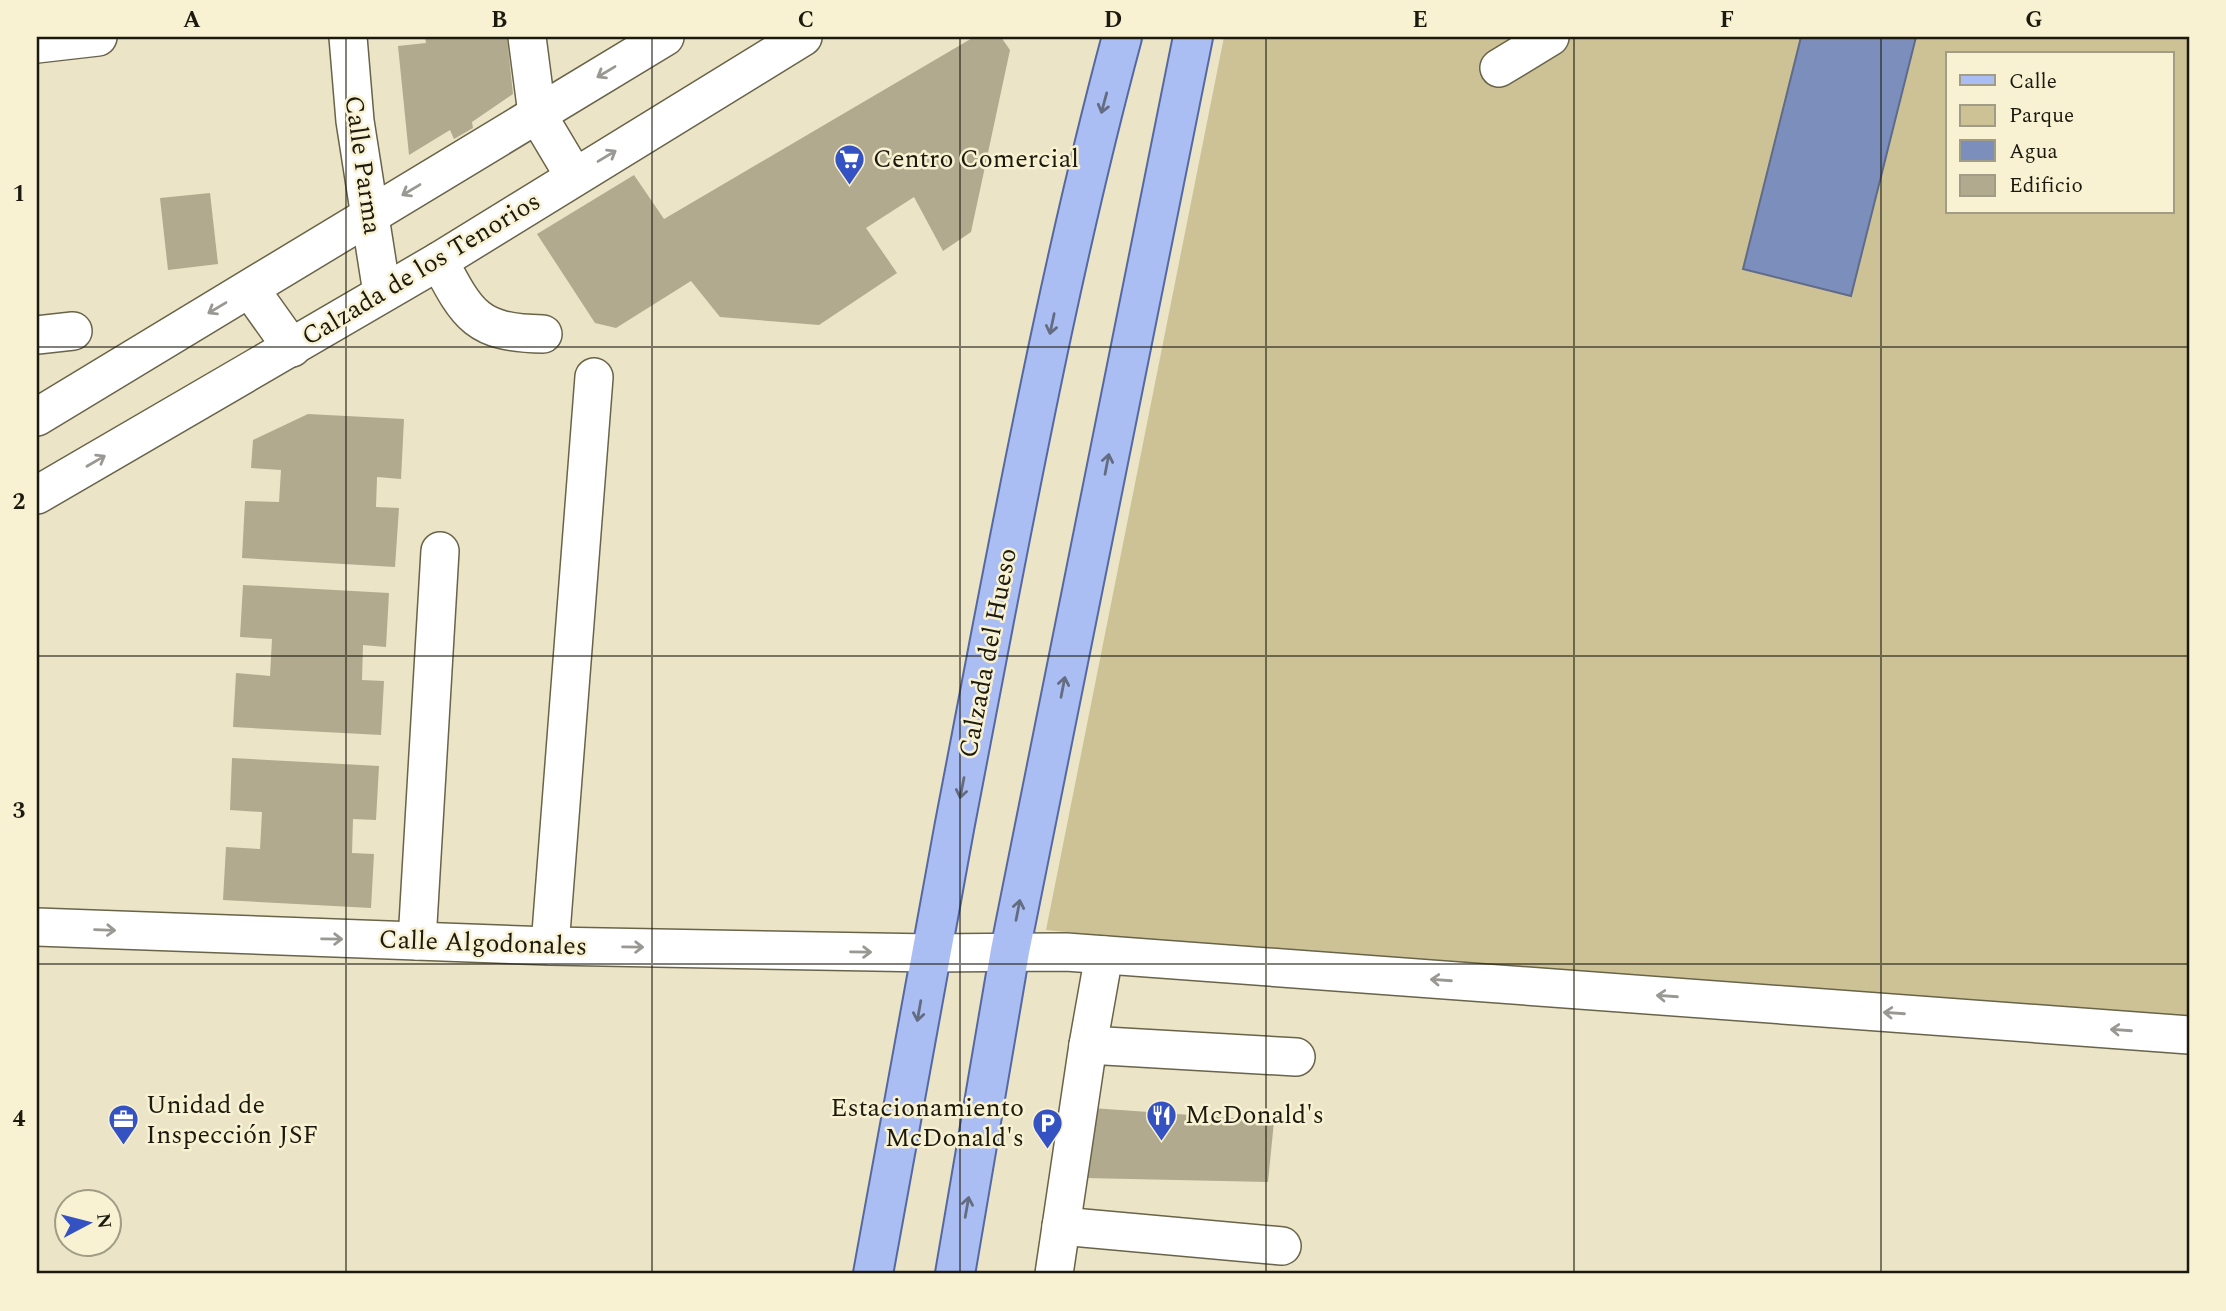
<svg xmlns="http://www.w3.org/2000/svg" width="2226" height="1311" font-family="Spectral,serif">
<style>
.green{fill:#cdc295;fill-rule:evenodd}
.water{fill:#7c8ebc;stroke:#5f6b88;stroke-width:2}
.building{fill:#b1aa8e}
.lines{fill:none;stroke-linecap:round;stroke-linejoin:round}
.minor-casing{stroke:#696349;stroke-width:40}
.major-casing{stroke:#55689f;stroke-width:42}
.minor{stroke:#fff;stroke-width:37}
.major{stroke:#abbef4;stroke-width:38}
.oneway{stroke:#999893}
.oneway2{stroke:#646c82}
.grid{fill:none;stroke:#1c1a0f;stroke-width:2;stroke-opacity:0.55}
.labels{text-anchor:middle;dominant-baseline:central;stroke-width:5;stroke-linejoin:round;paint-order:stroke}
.poi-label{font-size:26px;fill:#1c1a0f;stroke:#f8f2d3;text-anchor:start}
.street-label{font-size:26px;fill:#1c1a0f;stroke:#f8f2d3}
.neatline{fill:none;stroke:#1c1a0f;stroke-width:2.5}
.grid-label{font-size:23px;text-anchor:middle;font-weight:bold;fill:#1c1a0f}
</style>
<rect width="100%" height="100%" fill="#ebe4c7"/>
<path class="green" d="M 1224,37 L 2189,37 L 2189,1021 L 1337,958 L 1046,930 ZM 1948,54 L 2172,54 L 2172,212 L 1948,212 Z"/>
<path class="water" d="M 1801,37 L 1916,37 L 1851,296 L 1743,269 Z"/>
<g class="building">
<path d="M 425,37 L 507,37 L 513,94 L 472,122 L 473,128 L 454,139 L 450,130 L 409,155 L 398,46 L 426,43 Z"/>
<path d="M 974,37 L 1001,37 L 1010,50 L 971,232 L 943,251 L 914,197 L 866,228 L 897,273 L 819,325 L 720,317 L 691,281 L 616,328 L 595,323 L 537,234 L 634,175 L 664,219 Z"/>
<path d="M 210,193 L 218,264 L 168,270 L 160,198 Z"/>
<path d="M 308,414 L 404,419 L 401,479 L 377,477 L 376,507 L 399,508 L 395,567 L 242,558 L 245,501 L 279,502 L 281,470 L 251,468 L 253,440 Z"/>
<path d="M 243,585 L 389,593 L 386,647 L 363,645 L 362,680 L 384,681 L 381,735 L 233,727 L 236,673 L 270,676 L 272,639 L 240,637 Z"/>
<path d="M 232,758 L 379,766 L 376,820 L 353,819 L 352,853 L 374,854 L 371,908 L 223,900 L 226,847 L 260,849 L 262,812 L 230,810 Z"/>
<path d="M 1092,1108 L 1274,1121 L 1268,1182 L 1085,1178 Z"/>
</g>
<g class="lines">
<defs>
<g id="minor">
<path d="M 348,37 L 355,121 L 382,293"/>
<path d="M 527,37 L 537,114 L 574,176"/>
<path d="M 37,44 L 98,37"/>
<path d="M 1499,68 L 1550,37"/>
<path d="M 439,261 C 468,316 477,333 543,334"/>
<path d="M 250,289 L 292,348"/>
<path d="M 37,335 L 73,331"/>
<path d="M 37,417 L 665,37"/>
<path d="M 37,495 L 439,261 L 803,37"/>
<path d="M 37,927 L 550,946 L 930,953 L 1066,952 L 2189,1035"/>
<path d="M 417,941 L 440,551"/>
<path d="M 550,946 L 594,377"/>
<path d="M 1088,1045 L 1104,955"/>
<path d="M 1061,1226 L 1282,1246"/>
<path d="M 1054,1274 L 1088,1045 L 1296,1057"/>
</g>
<g id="major">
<path d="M 873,1274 C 911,1058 951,841 993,625 C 1031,428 1070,231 1122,37"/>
<path d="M 955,1274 L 1010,951 L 1193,37"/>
</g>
</defs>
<use href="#minor" class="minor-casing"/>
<use href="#major" class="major-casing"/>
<use href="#minor" class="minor"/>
<use href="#major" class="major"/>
</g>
<defs><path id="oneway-shaft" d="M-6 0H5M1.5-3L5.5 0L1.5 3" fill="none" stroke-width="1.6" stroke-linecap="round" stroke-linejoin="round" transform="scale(1.75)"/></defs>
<g class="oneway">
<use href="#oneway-shaft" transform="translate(606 72) rotate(149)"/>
<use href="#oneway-shaft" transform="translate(607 156) rotate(-31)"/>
<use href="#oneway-shaft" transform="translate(411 190) rotate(149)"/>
<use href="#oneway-shaft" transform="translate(217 308) rotate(149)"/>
<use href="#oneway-shaft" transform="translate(96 461) rotate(-30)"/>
<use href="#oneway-shaft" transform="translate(105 930) rotate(2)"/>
<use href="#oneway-shaft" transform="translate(332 939) rotate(1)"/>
<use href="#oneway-shaft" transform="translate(633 947) rotate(1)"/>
<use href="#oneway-shaft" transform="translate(861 952) rotate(1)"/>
<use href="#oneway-shaft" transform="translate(1441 980) rotate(-176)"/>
<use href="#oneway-shaft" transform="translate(1667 996) rotate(-176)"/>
<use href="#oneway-shaft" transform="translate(1894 1013) rotate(-176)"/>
<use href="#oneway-shaft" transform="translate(2121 1030) rotate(-176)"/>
</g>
<g class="oneway2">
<use href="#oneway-shaft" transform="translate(1104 103) rotate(105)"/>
<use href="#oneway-shaft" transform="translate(1052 324) rotate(102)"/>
<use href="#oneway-shaft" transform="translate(1107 464) rotate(-79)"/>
<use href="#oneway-shaft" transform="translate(1063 687) rotate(-79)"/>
<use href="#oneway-shaft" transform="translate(962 788) rotate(101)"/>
<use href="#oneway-shaft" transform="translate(1018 910) rotate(-79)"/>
<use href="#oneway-shaft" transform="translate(919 1011) rotate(100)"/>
<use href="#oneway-shaft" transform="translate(967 1207) rotate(-80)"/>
</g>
<path class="grid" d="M 346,37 L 346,1274M 652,37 L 652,1274M 960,37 L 960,1274M 1266,37 L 1266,1274M 1574,37 L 1574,1274M 1881,37 L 1881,1274M 37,347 L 2189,347M 37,656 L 2189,656M 37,964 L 2189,964"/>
<defs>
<symbol id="supermarket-pin" viewBox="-11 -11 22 30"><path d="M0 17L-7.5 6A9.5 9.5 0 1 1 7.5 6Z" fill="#3552c3" stroke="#f8f2d3"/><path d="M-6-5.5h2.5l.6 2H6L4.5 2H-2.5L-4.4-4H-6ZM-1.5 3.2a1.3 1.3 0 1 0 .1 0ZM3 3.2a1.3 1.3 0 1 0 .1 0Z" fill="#fff"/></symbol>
<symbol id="restaurant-pin" viewBox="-11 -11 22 30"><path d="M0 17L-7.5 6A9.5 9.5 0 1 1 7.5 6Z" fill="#3552c3" stroke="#f8f2d3"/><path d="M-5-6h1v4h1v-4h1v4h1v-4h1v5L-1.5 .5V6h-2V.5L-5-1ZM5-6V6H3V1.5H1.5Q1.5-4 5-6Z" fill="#fff"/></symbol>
<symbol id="office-pin" viewBox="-11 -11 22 30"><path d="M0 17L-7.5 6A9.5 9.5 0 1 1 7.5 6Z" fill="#3552c3" stroke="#f8f2d3"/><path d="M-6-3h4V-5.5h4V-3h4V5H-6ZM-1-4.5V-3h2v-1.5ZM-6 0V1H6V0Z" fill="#fff"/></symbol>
<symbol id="parking-pin" viewBox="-11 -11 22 30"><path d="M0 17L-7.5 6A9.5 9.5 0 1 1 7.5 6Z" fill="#3552c3" stroke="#f8f2d3"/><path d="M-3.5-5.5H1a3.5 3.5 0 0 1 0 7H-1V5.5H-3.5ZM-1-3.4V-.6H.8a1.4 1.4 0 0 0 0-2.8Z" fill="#fff"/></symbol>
</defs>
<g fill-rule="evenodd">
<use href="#supermarket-pin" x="832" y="142" width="35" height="47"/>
<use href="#restaurant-pin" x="1144" y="1098" width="35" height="47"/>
<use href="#office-pin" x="106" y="1102" width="35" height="47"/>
<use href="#parking-pin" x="1030" y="1106" width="35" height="47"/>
</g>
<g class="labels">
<g class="poi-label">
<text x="873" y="159">Centro Comercial</text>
<text x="146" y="1105">Unidad de<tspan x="146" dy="30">Inspección JSF</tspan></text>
<text x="1024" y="1108" text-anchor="end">Estacionamiento<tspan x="1024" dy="30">McDonald's</tspan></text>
<text x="1185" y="1115">McDonald's</text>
</g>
<g class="street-label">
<text transform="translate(363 165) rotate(82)">Calle Parma</text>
<text transform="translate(421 269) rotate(-31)">Calzada de los Tenorios</text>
<text transform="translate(988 653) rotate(-79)">Calzada del Hueso</text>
<text transform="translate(483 943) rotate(2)">Calle Algodonales</text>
</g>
</g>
<rect width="2226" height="1311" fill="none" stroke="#f8f2d3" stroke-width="77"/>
<rect x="1946" y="52" width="228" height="161" fill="#f8f2d3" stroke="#a09c85" stroke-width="2"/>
<rect x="1960" y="75" width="35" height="10" fill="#abbef4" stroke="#a09c85" stroke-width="2"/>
<text x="2009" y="88" font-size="21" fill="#1c1a0f">Calle</text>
<rect x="1960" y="105" width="35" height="21" fill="#cdc295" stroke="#a09c85" stroke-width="2"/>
<text x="2009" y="122" font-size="21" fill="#1c1a0f">Parque</text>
<rect x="1960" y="140" width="35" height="21" fill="#7c8ebc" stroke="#a09c85" stroke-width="2"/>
<text x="2009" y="158" font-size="21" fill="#1c1a0f">Agua</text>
<rect x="1960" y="175" width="35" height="21" fill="#b1aa8e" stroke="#a09c85" stroke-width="2"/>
<text x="2009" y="192" font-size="21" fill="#1c1a0f">Edificio</text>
<g transform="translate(88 1223) rotate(83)"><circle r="33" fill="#f8f2d3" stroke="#a09c85" stroke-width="2"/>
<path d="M0-5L12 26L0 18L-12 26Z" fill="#3552c3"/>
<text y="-10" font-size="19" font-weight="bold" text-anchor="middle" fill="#1c1a0f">N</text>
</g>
<rect x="38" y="38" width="2150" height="1234" class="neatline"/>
<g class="grid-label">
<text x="192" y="27">A</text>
<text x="499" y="27">B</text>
<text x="806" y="27">C</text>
<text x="1113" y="27">D</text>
<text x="1420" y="27">E</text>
<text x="1727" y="27">F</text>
<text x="2034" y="27">G</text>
<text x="19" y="201">1</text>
<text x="19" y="509">2</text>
<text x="19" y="818">3</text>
<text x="19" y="1126">4</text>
</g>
</svg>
